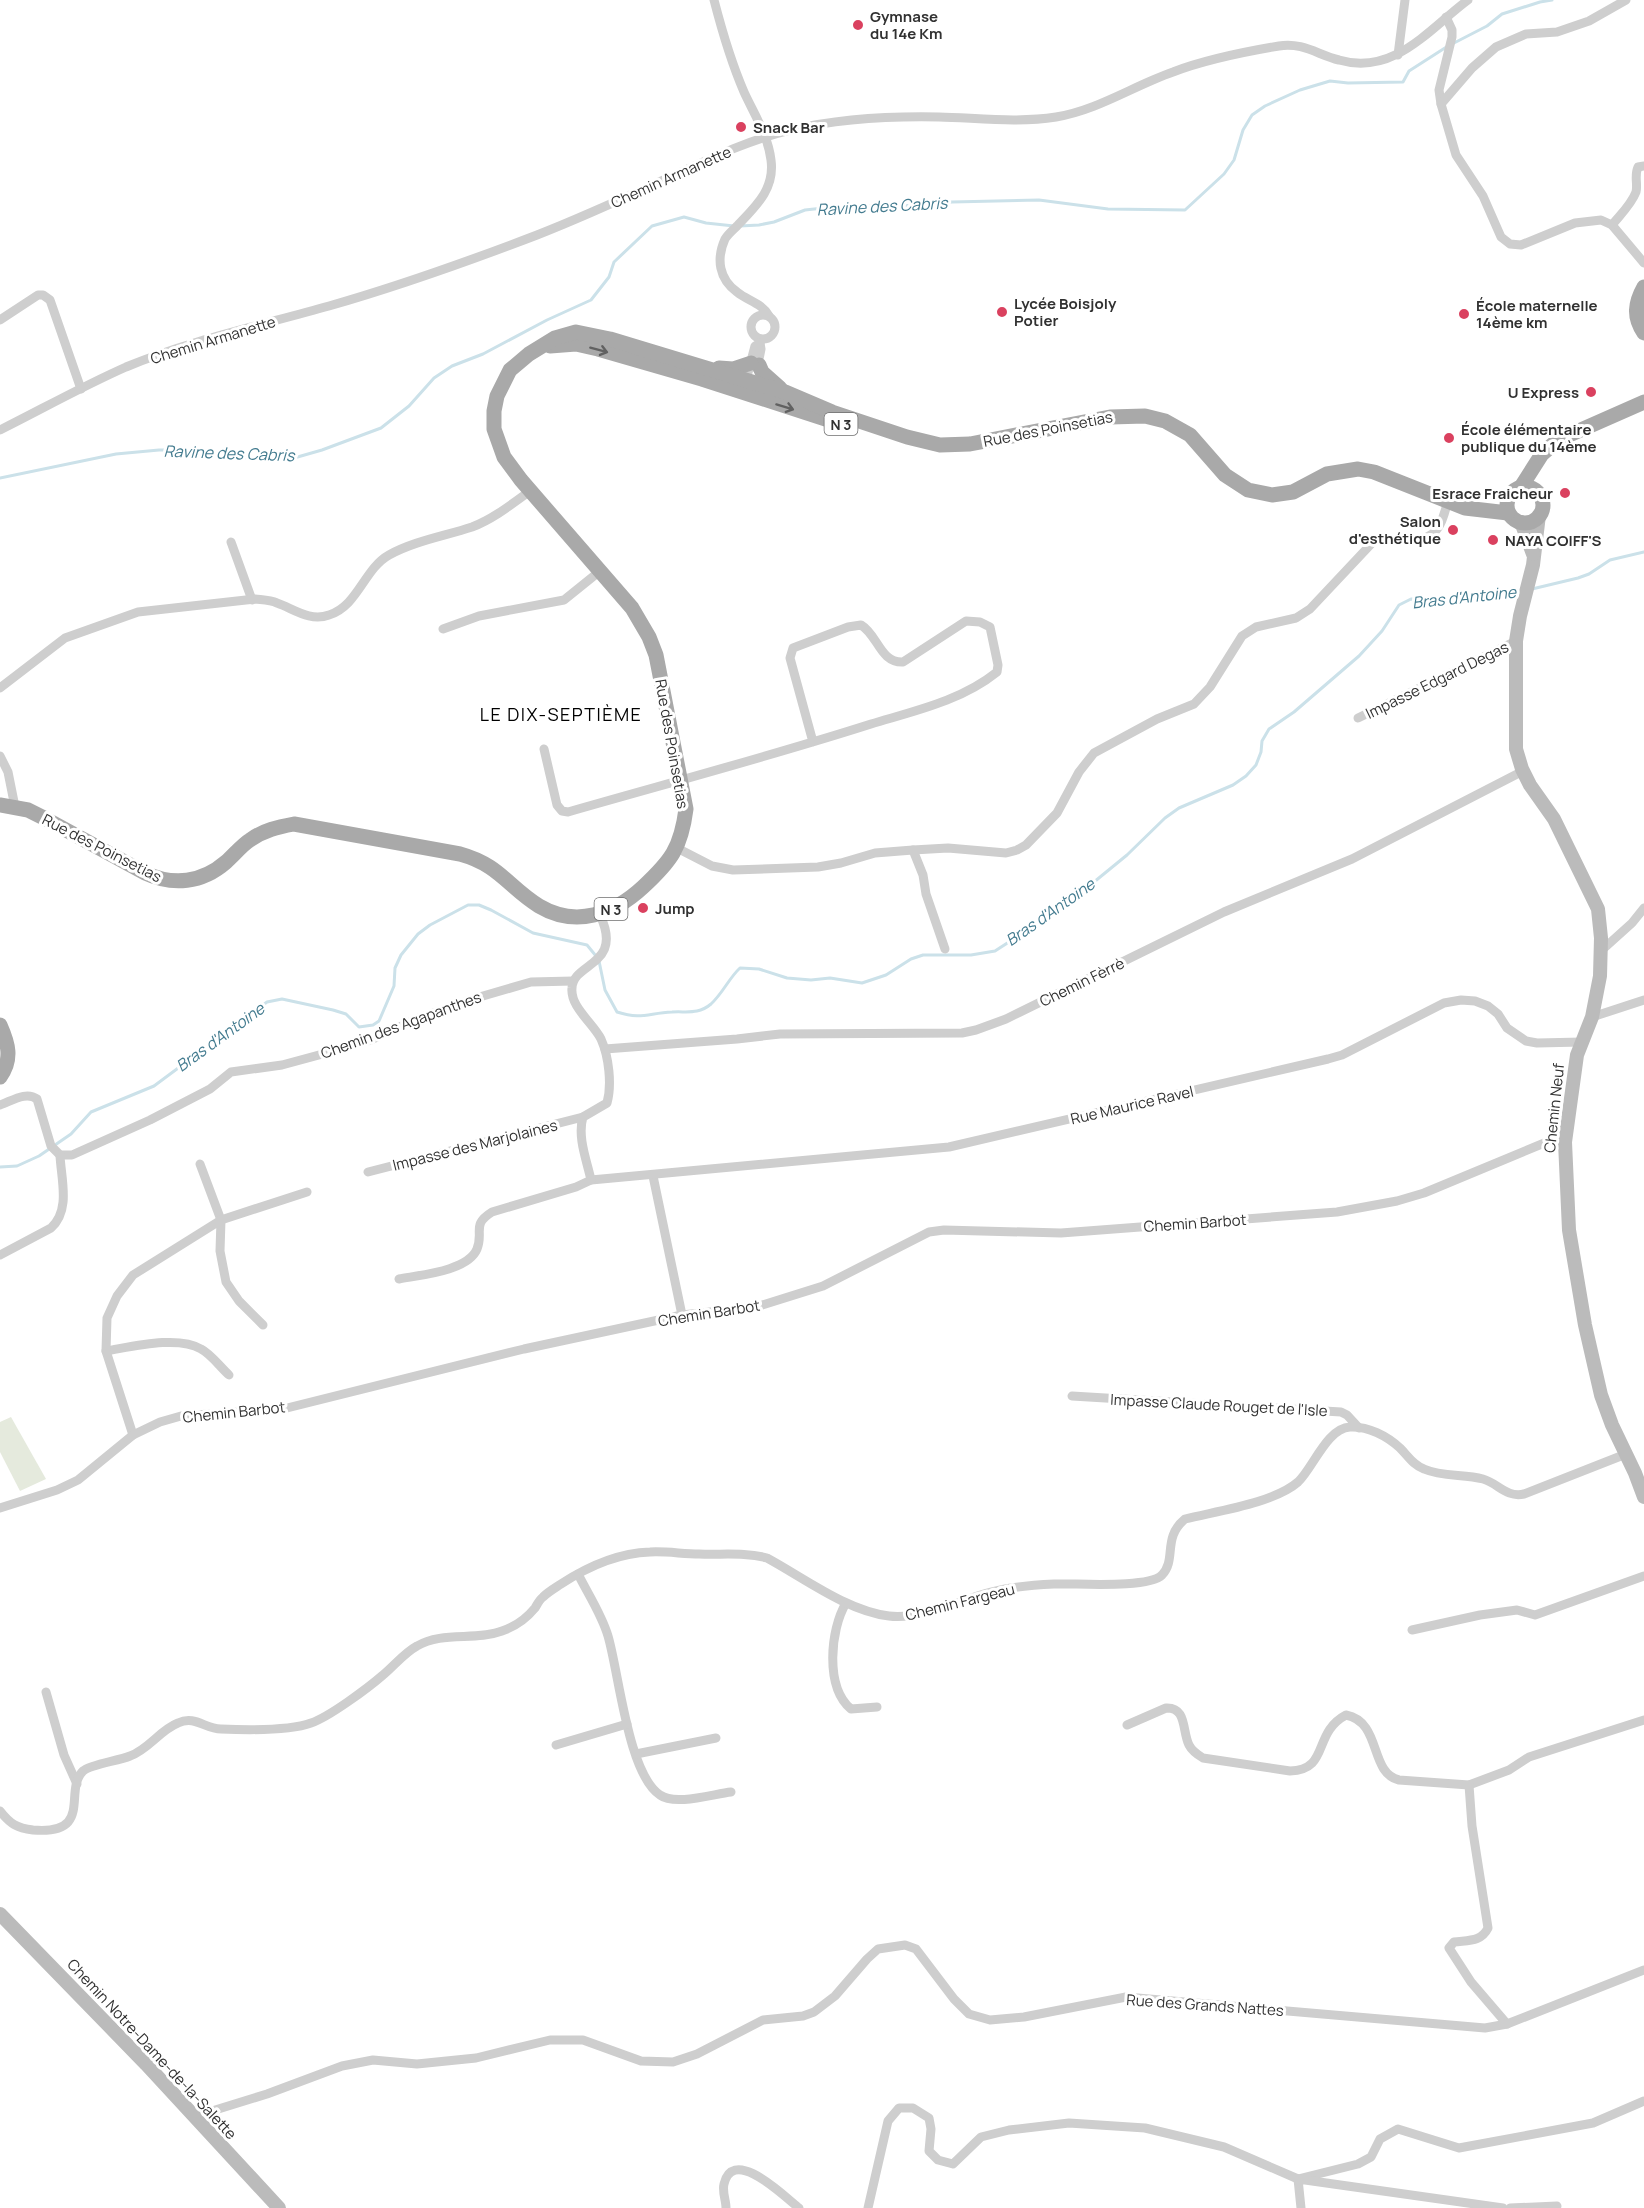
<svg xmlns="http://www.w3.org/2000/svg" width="1644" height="2208" font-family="Manrope,sans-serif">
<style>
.park{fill:#e5eadd}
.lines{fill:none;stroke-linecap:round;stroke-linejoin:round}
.stream{stroke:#cbe1e9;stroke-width:3}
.street{stroke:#cecece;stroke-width:9}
.secondary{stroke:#bbb;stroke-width:14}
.primary{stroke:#a9a9a9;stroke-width:15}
.oneway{stroke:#616161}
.poi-dot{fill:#da415f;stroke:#fff;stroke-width:2}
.labels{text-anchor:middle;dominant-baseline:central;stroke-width:6;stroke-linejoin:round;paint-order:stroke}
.shield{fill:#fff;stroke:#6f6f6f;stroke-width:1.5}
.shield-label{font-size:14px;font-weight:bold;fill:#313131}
.poi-label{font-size:15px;font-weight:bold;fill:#313131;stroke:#fff;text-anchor:start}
.street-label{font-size:15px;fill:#313131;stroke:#fff}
.water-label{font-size:16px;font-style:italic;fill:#437b8f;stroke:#fff}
.quarter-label{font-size:18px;letter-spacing:1.5px;fill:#000;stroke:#fff}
</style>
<rect width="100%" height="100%" fill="#fff"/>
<path class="park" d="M 11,1417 L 46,1479 L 20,1491 L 0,1452 L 0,1422 Z"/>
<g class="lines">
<g class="stream">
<path d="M 1454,43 L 1487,26 L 1502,14 L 1540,2 L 1552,0"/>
<path d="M 740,226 L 759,225 L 774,222 L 805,210 L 842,206 L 901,206 L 952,202 L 1039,200 L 1108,209 L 1185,210 L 1224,174 L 1234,160 L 1243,130 L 1252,115 L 1265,106 L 1300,90 L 1330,81 L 1348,83 L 1403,82 L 1409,71 L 1448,46"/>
<path d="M 0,478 L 116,454 L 159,450 L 185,450 L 224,457 L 281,459 L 294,458 L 322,450 L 381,428 L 409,406 L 434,378 L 452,366 L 483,354 L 547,320 L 591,300 L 609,277 L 614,262 L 652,226 L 684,217 L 706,223 L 734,226"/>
<path d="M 1532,589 L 1578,578 L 1589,574 L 1610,560 L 1644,552"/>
<path d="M 599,961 L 605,990 L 617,1012 C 642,1020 648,1013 672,1012 C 687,1011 698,1015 711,1004 C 723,993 729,978 740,968 L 759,969 L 787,978 L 811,980 L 830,978 L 862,983 L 886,975 L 911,959 L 923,955 L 971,955 L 995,951 L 1046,918 L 1083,891 L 1127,855 L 1165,818 L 1179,808 L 1233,785 L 1246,776 L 1256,765 L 1261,752 L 1262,741 L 1269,729 L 1294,712 L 1359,656 L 1382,631 L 1399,605 L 1411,599 L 1475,600 L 1499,597 L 1520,592"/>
<path d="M 0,1167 L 17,1166 L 39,1156 L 71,1134 L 91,1112 L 154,1086 L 267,1002 L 282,999 L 333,1010 L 346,1014 L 359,1027 L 373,1025 L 379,1021 L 394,986 L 395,968 L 401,955 L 418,934 L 430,925 L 468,905 L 479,905 L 491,910 L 533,933 L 587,945 L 596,956"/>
</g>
<g class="street">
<path d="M 714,0 C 722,31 731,62 744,92 C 754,114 768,135 771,160 C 775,189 756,206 737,226 C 733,230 728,234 725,239 C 716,259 719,279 737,292 C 748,301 762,303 769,316"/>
<path d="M 1446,17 L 1452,30 L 1452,37 L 1439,90 L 1441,104 L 1456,155 L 1483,196 L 1501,237 L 1510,244 L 1521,245 L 1575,223 L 1601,220 L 1612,225 L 1644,263"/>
<path d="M 1398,55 L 1405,0"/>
<path d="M 1441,104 L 1472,68 L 1496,47 L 1526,34 L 1557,32 L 1589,21 L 1626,0"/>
<path d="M 1612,225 C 1620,215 1631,205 1636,192 C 1638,184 1634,176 1638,167 L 1644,166"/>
<circle cx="763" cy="327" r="12"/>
<path d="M 0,320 L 38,295 L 43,295 L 50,300 L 81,389"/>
<path d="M 757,369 L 761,349 L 760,343"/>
<path d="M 746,385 L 746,380 L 755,346 L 760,343"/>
<path d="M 0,430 C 42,409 83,386 126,367 C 191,340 262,325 329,306 C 399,286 469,261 537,235 C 586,216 633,194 681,172 C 716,156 752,139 790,130 C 838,119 891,116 939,117 C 978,118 1018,123 1056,117 C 1098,110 1133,86 1173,72 C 1207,59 1243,52 1279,46 C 1303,42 1318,55 1339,60 C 1394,76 1429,29 1468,0"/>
<path d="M 231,542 L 252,600"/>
<path d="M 443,629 L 479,616 L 564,600 L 600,571"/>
<path d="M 0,688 L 65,638 L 138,612 L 255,599 C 263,600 270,600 277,603 C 294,609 310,622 329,615 C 358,606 364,569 389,555 C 414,541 445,536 472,527 C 493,519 512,504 530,491"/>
<path d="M 1358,718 L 1516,641"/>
<path d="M 544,749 L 557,805 L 562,811 L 568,812 C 669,783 771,756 871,724 C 914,711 961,701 997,672 L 998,665 L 990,627 L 980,622 L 966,621 L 903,662 C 880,663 878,635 861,625 L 848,627 L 793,648 L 790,658 L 813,742"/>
<path d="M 0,756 L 8,772 L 15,807"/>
<path d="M 677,848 L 712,866 L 733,870 L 818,867 L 841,863 L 875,853 L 913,850 L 948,848 L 1006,853 L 1017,850 L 1026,845 L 1057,813 L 1079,772 L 1094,753 L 1157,719 L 1194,704 L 1210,687 L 1242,636 L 1256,627 L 1296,618 L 1310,609 L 1373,542 C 1381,538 1387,539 1396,540 C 1433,542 1440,534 1448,500"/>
<path d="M 913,850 L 923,875 L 926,894 L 945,949"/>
<path d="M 1602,950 L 1632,923 L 1644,908"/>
<path d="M 1592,1017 L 1644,1000"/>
<path d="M 605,1049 L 737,1039 L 780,1034 L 962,1033 L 976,1030 L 1006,1019 L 1224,912 L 1352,859 L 1523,771"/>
<path d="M 0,1105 C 12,1101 26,1091 37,1099 L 51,1146 L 60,1155 L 72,1155 L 150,1120 L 210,1089 L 231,1072 L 282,1065 L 330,1052 L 371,1040 L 419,1018 L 483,996 L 531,982 L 573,981"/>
<path d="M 200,1164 L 221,1220 L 220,1251 L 226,1282 L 239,1301 L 263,1325"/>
<path d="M 368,1172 L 583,1117"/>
<path d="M 653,1176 L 682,1315"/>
<path d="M 591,1180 L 949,1147 L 1328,1059 L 1342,1055 L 1444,1003 L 1461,1000 L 1475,1001 L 1488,1006 L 1498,1014 L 1507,1028 L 1526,1041 L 1537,1043 L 1582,1042"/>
<path d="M 0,1255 L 51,1228 C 71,1210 61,1179 60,1155"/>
<path d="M 399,1279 C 420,1275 468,1271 477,1249 C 484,1232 471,1225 492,1212 L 576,1187 L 591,1180 C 587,1161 577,1137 583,1117 L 607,1103 C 612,1085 609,1057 601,1039 C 593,1023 570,1007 572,988 C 573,962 624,966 600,915"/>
<path d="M 106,1351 C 131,1347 178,1335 201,1349 C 211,1354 220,1367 229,1375"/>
<path d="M 1072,1396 L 1341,1412 L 1347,1415 L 1359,1428"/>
<path d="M 133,1435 L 106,1351 L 107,1318 L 117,1296 L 133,1275 L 221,1220 L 307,1192"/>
<path d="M 0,1508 L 57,1490 L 78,1480 L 133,1435 L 160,1422 L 181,1416 L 283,1409 L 524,1349 L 682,1315 L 756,1307 L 823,1286 L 929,1232 L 944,1230 L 1061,1233 L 1337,1212 L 1397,1201 L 1424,1193 L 1566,1134"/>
<path d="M 578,1574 C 588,1594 602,1615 608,1636 C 619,1673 628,1774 660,1795 C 675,1806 713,1794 731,1792"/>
<path d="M 846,1603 C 830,1630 825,1687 851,1709 L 877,1707"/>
<path d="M 1412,1630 L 1480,1615 L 1517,1610 L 1535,1615 L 1644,1576"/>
<path d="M 46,1692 L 64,1755 L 77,1784"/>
<path d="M 1127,1725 L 1166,1708 C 1187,1707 1182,1731 1189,1745 C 1192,1751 1198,1755 1203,1758 L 1290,1771 C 1330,1770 1312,1733 1346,1715 C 1382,1722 1369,1773 1399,1780 L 1469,1785 L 1509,1770 L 1529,1757 L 1644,1720"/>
<path d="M 556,1745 L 627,1724"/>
<path d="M 636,1754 L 716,1738"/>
<path d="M 1469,1785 L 1472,1826 L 1488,1928 C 1481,1942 1469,1940 1454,1942 L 1449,1948 L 1471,1982 L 1507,2024"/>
<path d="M 0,1811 C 10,1824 17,1828 33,1830 C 94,1835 63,1791 83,1771 C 91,1764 118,1761 130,1756 C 149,1749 160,1730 178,1723 C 195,1715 205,1729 221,1729 C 245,1730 289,1731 311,1723 C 329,1717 368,1688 383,1675 C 394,1666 404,1653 417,1646 C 442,1631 475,1641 502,1631 C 514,1627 526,1619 535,1608 C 537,1605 539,1600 543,1597 C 548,1592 555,1588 561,1584 C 587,1567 618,1553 650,1552 C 666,1551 683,1554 699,1554 C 722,1555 745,1552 767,1558 C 804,1578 847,1611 889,1616 C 921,1620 959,1600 991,1592 C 1011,1587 1033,1585 1054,1584 C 1074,1583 1148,1589 1162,1575 C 1177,1559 1162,1538 1185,1519 C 1217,1511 1274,1503 1298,1482 C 1313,1468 1327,1428 1350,1427 C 1368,1426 1387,1436 1400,1448 C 1408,1456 1413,1465 1424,1469 C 1442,1477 1464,1474 1483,1479 C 1498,1483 1506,1498 1524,1494 L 1626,1454"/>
<path d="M 195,2118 L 199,2115 L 267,2094 L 342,2066 L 373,2060 L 417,2064 L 476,2058 L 550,2040 L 583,2040 L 641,2061 L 673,2062 L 697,2054 L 763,2020 L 803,2016 L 814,2012 L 835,1996 L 867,1959 L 878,1949 L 905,1945 L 916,1949 L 954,1999 L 969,2014 L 990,2020 L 1024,2017 L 1126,1997 L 1485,2028 L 1507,2024 L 1644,1970"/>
<path d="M 726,2208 C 726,2200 722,2192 724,2184 C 733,2145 785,2197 799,2208"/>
<path d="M 868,2208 L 888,2121 L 899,2108 L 913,2108 L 929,2118 L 931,2129 L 929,2151 L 938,2160 L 953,2164 L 981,2137 L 1009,2130 L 1069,2123 L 1145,2128 L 1224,2147 L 1298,2179 L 1358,2164 L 1371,2157 L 1380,2139 L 1398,2129 L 1459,2148 L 1593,2123 L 1644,2101"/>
<path d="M 1301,2208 L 1298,2179 L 1503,2208"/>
<path d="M 1510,2208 L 1557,2206"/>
</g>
<g class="secondary">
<path d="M 1539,515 L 1533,565 L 1520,616 L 1516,641 L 1516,749 L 1522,769 L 1530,785 L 1554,819 L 1598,909 L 1601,938 L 1600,976 L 1592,1017 L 1577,1055 L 1565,1142 L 1569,1230 L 1585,1325 L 1601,1395 L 1612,1425 L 1635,1473 L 1644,1497"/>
<path d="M 1521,522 L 1533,554"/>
<path d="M 0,1914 L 146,2064 L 279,2208"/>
</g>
<g class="primary">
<path d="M 1644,287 C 1635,303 1633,317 1644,333"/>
<path d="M 550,346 L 576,344 L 598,349 L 702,379 L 838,423"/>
<path d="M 759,365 L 762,372 L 780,388"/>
<path d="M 719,368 L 733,369 L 751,363"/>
<path d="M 1521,487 L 1542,454 L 1558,440 L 1644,402"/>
<circle cx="1525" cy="505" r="18"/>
<path d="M 0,805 L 28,810 L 44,818 L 145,873 C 173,886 202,883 226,862 C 234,855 242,845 250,840 C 264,830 278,827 294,824 L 460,854 C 500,865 508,887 539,906 C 576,928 614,914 643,887 C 671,861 681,848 686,809 L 656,655 L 649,637 L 632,608 L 521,480 L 504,457 L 494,429 L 494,411 L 497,396 L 510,370 L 529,354 L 555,338 L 576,332 L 610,339 L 785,392 L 832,412 L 907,437 L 940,445 L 970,444 L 1110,417 L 1145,416 L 1165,421 L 1190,435 L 1225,475 L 1248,490 L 1272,495 L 1293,492 L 1327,474 L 1358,469 L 1374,472 L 1465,508 L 1508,513"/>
<path d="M 0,1025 C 8,1043 13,1059 0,1077"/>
</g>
</g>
<defs><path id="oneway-shaft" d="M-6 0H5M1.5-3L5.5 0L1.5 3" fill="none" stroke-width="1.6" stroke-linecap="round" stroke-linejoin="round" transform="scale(1.5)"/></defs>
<g class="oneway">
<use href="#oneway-shaft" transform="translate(599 350) rotate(15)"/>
<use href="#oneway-shaft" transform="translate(785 407) rotate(17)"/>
</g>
<g class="poi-dot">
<circle cx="858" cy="25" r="6"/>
<circle cx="741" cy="127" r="6"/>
<circle cx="1002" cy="312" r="6"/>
<circle cx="1464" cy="314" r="6"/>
<circle cx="1591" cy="392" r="6"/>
<circle cx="1449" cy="438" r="6"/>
<circle cx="1565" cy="493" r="6"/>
<circle cx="1453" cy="530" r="6"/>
<circle cx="1493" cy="540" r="6"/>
<circle cx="643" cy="908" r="6"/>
</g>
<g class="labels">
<g class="shield">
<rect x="824.5" y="413" width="33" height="22" rx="4.5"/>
<rect x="594.5" y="898" width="33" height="22" rx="4.5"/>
</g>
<g class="shield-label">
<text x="841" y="424">N 3</text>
<text x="611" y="909">N 3</text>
</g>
<g class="poi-label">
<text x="870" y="16">Gymnase<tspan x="870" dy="17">du 14e Km</tspan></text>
<text x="753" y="127">Snack Bar</text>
<text x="1014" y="303">Lycée Boisjoly<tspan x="1014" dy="17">Potier</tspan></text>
<text x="1476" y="305">École maternelle<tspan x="1476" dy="17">14ème km</tspan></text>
<text x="1579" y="392" text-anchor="end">U Express</text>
<text x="1461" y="429">École élémentaire<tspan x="1461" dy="17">publique du 14ème</tspan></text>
<text x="1553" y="493" text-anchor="end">Esrace Fraicheur</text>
<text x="1441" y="521" text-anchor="end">Salon<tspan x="1441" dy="17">d'esthétique</tspan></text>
<text x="1505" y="540">NAYA COIFF'S</text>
<text x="655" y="908">Jump</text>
</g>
<g class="street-label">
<text transform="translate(671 177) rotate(-24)">Chemin Armanette</text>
<text transform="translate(213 340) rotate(-17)">Chemin Armanette</text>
<text transform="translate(1048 429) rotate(-11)">Rue des Poinsetias</text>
<text transform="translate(1437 680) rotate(-26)">Impasse Edgard Degas</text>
<text transform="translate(672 744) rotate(80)">Rue des Poinsetias</text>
<text transform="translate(102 848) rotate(27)">Rue des Poinsetias</text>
<text transform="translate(1082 982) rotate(-26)">Chemin Fèrrè</text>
<text transform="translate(401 1025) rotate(-20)">Chemin des Agapanthes</text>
<text transform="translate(1132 1105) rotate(-13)">Rue Maurice Ravel</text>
<text transform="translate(1554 1108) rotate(-84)">Chemin Neuf</text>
<text transform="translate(475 1145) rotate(-14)">Impasse des Marjolaines</text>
<text transform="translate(1195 1223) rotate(-4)">Chemin Barbot</text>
<text transform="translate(709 1313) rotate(-9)">Chemin Barbot</text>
<text transform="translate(1219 1405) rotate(3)">Impasse Claude Rouget de l'Isle</text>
<text transform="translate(234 1412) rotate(-6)">Chemin Barbot</text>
<text transform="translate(960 1602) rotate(-14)">Chemin Fargeau</text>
<text transform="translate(1205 2005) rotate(4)">Rue des Grands Nattes</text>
<text transform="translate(152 2049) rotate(47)">Chemin Notre-Dame-de-la-Salette</text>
</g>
<g class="water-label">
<text transform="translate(882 206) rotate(-3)">Ravine des Cabris</text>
<text transform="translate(229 453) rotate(2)">Ravine des Cabris</text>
<text transform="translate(1464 597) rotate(-6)">Bras d'Antoine</text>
<text transform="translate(1050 912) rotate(-35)">Bras d'Antoine</text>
<text transform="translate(220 1037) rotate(-36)">Bras d'Antoine</text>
</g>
<g class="quarter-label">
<text x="561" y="714">LE DIX-SEPTIÈME</text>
</g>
</g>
</svg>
